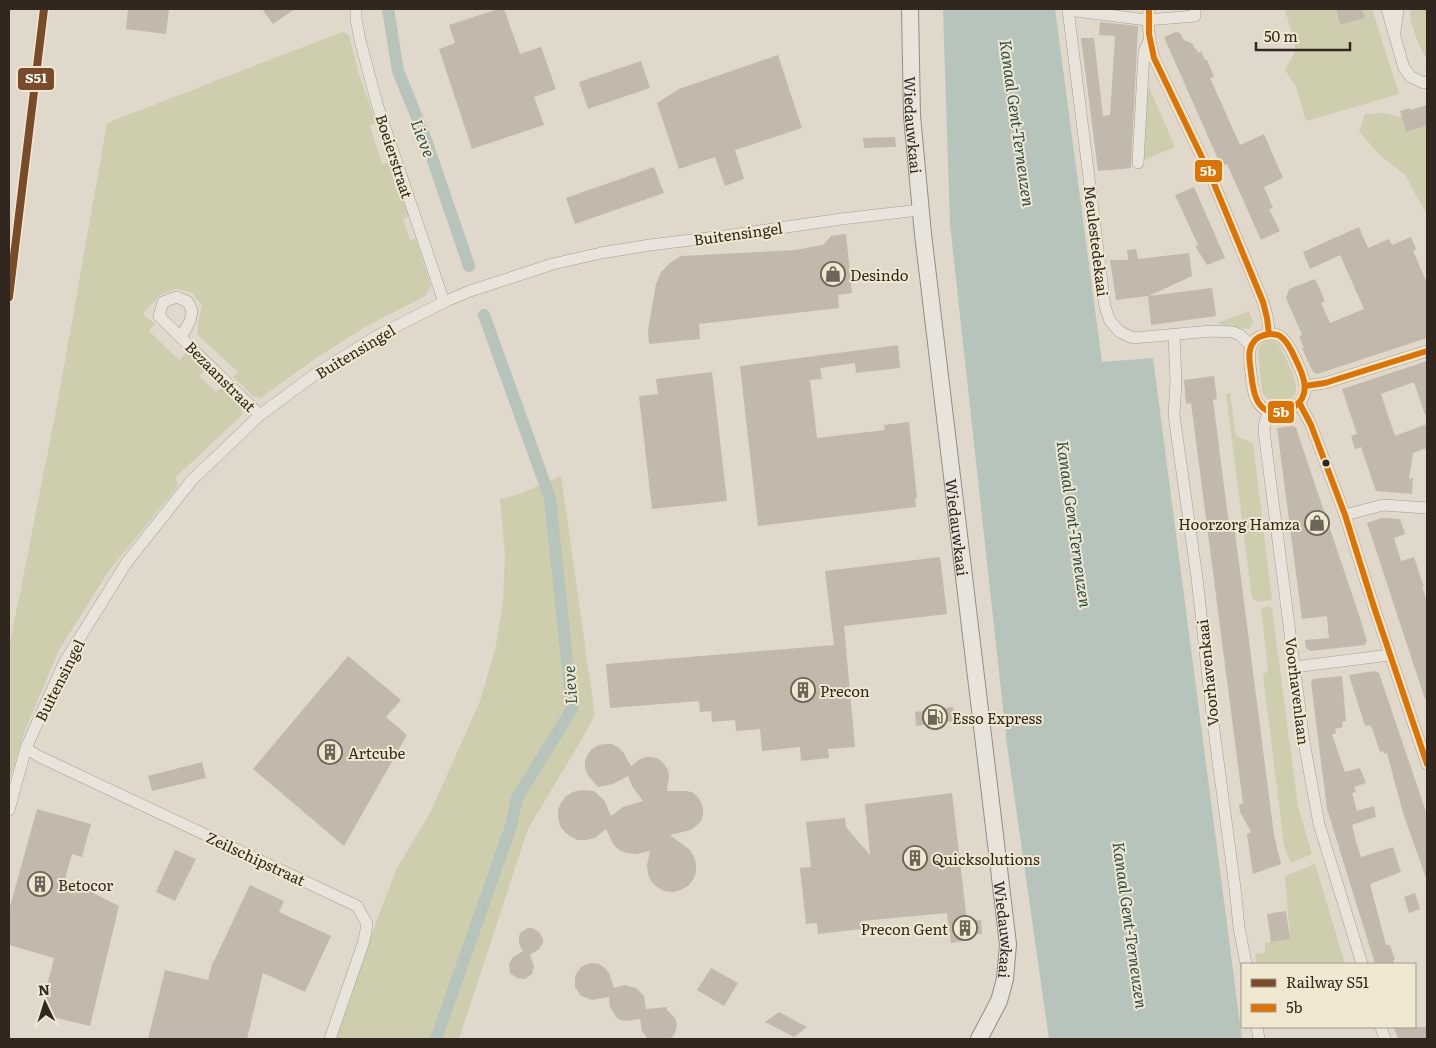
<svg xmlns="http://www.w3.org/2000/svg" width="1436" height="1048" font-family="Literata,serif">
<style>
.green{fill:#ceceae}
.water{fill:#b6c4bb}
.lines{fill:none;stroke-linecap:round;stroke-linejoin:round}
.canal{stroke:#b6c4bb;stroke-width:12}
.building{fill:#c3b8ac}
.street-casing{stroke:#a59e94;stroke-width:12}
.secondary-casing{stroke:#958d84;stroke-width:18}
.street{stroke:#e8e4db;stroke-width:11}
.secondary{stroke:#e8e4db;stroke-width:16}
.bus-1-casing{stroke:#f0e7d1;stroke-width:10}
.bus-1{stroke:#dc7403;stroke-width:6}
.rail-1-casing{stroke:#f0e7d1;stroke-width:11}
.rail-1{stroke:#7a4b2a;stroke-width:8}
.bus-dot{fill:#31271e;stroke:#f0e7d1;stroke-width:2}
.labels{text-anchor:middle;dominant-baseline:central;stroke-width:4;stroke-linejoin:round;paint-order:stroke}
.street-label{font-size:15px;fill:#31271e;stroke:#f0e7d1}
.poi-label{font-size:15px;fill:#31271e;stroke:#f0e7d1;text-anchor:start}
.water-label{font-size:16px;font-style:italic;fill:#2f504d;stroke:#f0e7d1}
.line-badge{stroke:#f0e7d1;stroke-width:2}
.badge-label{font-size:14px;text-anchor:middle;font-weight:bold;fill:#fff}
</style>
<rect width="100%" height="100%" fill="#e0d8ca"/>
<g class="green">
<path d="M 1285,9 L 1336,9 L 1340,25 L 1364,18 L 1362,9 L 1372,9 L 1399,94 L 1306,121 L 1296,87 L 1285,70 L 1296,50 Z"/>
<path d="M 1410,9 L 1427,9 L 1427,58 C 1419,49 1409,21 1410,9 Z"/>
<path d="M 342,32 L 349,35 L 358,71 L 376,123 L 370,126 L 382,164 L 390,162 L 409,216 L 403,219 L 410,240 L 416,239 L 431,286 L 425,296 L 367,326 L 313,360 L 261,398 L 254,397 L 233,377 L 238,372 L 198,335 L 198,322 L 202,305 L 191,292 L 176,289 L 160,295 L 143,314 L 155,324 L 149,331 L 179,360 L 187,352 L 205,370 L 199,376 L 216,392 L 222,387 L 241,407 L 242,415 L 176,477 L 178,486 L 108,572 L 59,650 L 24,733 L 9,782 L 9,648 L 57,406 L 107,123 Z"/>
<path d="M 1148,85 L 1175,147 L 1144,160 Z"/>
<path d="M 1382,113 L 1402,117 L 1406,132 L 1427,126 L 1427,215 L 1405,175 L 1381,156 L 1359,132 L 1365,114 Z"/>
<path d="M 1249,311 L 1253,322 L 1249,329 L 1225,326 L 1218,323 Z"/>
<path d="M 1270,340 L 1276,342 L 1280,346 C 1284,355 1297,379 1296,388 C 1295,408 1269,408 1262,391 L 1258,351 C 1260,344 1263,342 1270,340 Z"/>
<path d="M 1230,393 L 1236,436 L 1253,443 L 1272,600 L 1258,602 L 1252,598 L 1226,394 Z"/>
<path d="M 561,476 L 595,715 L 582,739 L 528,829 L 459,1039 L 336,1039 L 368,944 L 396,870 L 431,811 L 480,701 L 496,645 L 503,602 L 505,556 L 500,499 L 514,496 Z"/>
<path d="M 1269,606 L 1272,608 L 1298,807 L 1312,854 L 1291,863 L 1284,846 L 1263,676 L 1268,669 L 1261,608 Z"/>
<path d="M 1315,864 L 1345,964 L 1256,964 L 1255,954 L 1265,953 L 1265,943 L 1290,939 L 1285,876 Z"/>
</g>
<path class="water" d="M 943,9 L 1055,9 L 1102,362 L 1153,358 L 1242,1039 L 1049,1039 L 1007,745 L 950,224 Z"/>
<g class="lines">
<g class="canal">
<path d="M 388,9 L 398,71 L 426,140 L 469,266"/>
<path d="M 436,1039 L 511,826 L 517,798 L 572,709 L 550,498 L 484,315"/>
</g>
</g>
<g class="building">
<path d="M 128,9 L 169,9 L 166,34 L 126,29 Z"/>
<path d="M 262,9 L 295,9 L 273,24 Z"/>
<path d="M 498,9 L 504,9 L 520,54 L 541,47 L 556,89 L 534,97 L 544,125 L 472,149 L 439,49 L 455,43 L 449,25 Z"/>
<path d="M 1336,9 L 1362,9 L 1365,18 L 1340,25 Z"/>
<path d="M 1100,22 L 1138,26 L 1131,168 L 1098,171 L 1081,38 L 1094,38 L 1103,116 L 1110,115 L 1115,36 L 1099,35 Z"/>
<path d="M 1176,32 L 1180,33 L 1184,40 L 1193,44 L 1195,49 L 1196,48 L 1198,53 L 1201,51 L 1205,60 L 1207,60 L 1214,77 L 1210,78 L 1240,145 L 1264,134 L 1283,178 L 1264,187 L 1273,208 L 1269,209 L 1280,231 L 1261,240 L 1227,164 L 1221,166 L 1164,37 Z"/>
<path d="M 778,55 L 802,128 L 735,150 L 744,179 L 725,186 L 715,157 L 679,169 L 657,103 L 679,89 Z"/>
<path d="M 641,61 L 650,88 L 588,109 L 579,82 Z"/>
<path d="M 1427,105 L 1427,126 L 1406,132 L 1400,111 L 1410,108 L 1410,110 Z"/>
<path d="M 895,137 L 896,147 L 864,148 L 863,138 Z"/>
<path d="M 654,167 L 664,193 L 575,224 L 566,198 Z"/>
<path d="M 1194,187 L 1225,258 L 1207,265 L 1195,246 L 1198,245 L 1175,195 Z"/>
<path d="M 1359,227 L 1368,248 L 1389,239 L 1392,245 L 1411,237 L 1416,249 L 1413,251 L 1427,283 L 1427,338 L 1317,374 L 1313,372 L 1302,348 L 1304,348 L 1299,336 L 1302,335 L 1286,298 L 1289,289 L 1315,279 L 1325,301 L 1321,303 L 1330,323 L 1364,309 L 1340,255 L 1310,269 L 1303,252 Z"/>
<path d="M 846,234 L 852,293 L 838,295 L 839,308 L 699,324 L 700,339 L 649,344 L 648,330 L 656,284 L 661,272 L 671,262 L 681,256 L 795,250 L 823,245 L 831,236 Z"/>
<path d="M 1136,249 L 1138,259 L 1189,253 L 1192,276 L 1149,296 L 1212,288 L 1216,316 L 1151,325 L 1148,296 L 1116,300 L 1110,260 L 1128,260 L 1127,250 Z"/>
<path d="M 898,345 L 900,368 L 856,373 L 855,363 L 820,368 L 822,379 L 810,380 L 817,438 L 885,430 L 884,425 L 909,422 L 917,498 L 915,498 L 916,507 L 758,526 L 740,366 Z"/>
<path d="M 1427,361 L 1427,415 L 1425,415 L 1414,382 L 1381,394 L 1395,436 L 1427,424 L 1427,448 L 1413,453 L 1409,479 L 1413,478 L 1412,494 L 1376,491 L 1361,447 L 1355,449 L 1351,436 L 1357,434 L 1342,389 Z"/>
<path d="M 712,372 L 727,501 L 652,509 L 639,396 L 658,394 L 656,379 Z"/>
<path d="M 1214,376 L 1217,399 L 1213,400 L 1229,525 L 1234,524 L 1274,835 L 1281,864 L 1253,874 L 1247,834 L 1251,832 L 1240,812 L 1239,804 L 1243,804 L 1191,403 L 1186,404 L 1184,380 Z"/>
<path d="M 1293,426 L 1296,428 L 1361,621 L 1367,641 L 1365,645 L 1310,651 L 1306,648 L 1305,640 L 1329,638 L 1327,616 L 1302,619 L 1277,428 Z"/>
<path d="M 1382,518 L 1400,519 L 1405,534 L 1394,538 L 1401,561 L 1414,557 L 1423,584 L 1424,586 L 1422,587 L 1427,601 L 1427,698 L 1425,699 L 1367,523 Z"/>
<path d="M 940,557 L 947,614 L 844,626 L 855,747 L 828,749 L 829,758 L 801,761 L 800,747 L 762,751 L 760,729 L 736,731 L 735,720 L 712,722 L 711,711 L 700,712 L 699,701 L 610,708 L 606,664 L 834,645 L 825,571 Z"/>
<path d="M 348,656 L 401,700 L 386,717 L 407,735 L 344,846 L 253,769 Z"/>
<path d="M 1374,671 L 1379,673 L 1427,815 L 1427,877 L 1426,878 L 1403,813 L 1387,753 L 1384,754 L 1383,751 L 1380,752 L 1372,728 L 1370,725 L 1365,726 L 1349,675 Z"/>
<path d="M 1342,676 L 1346,721 L 1342,722 L 1343,727 L 1335,729 L 1336,733 L 1332,735 L 1345,772 L 1360,768 L 1366,783 L 1354,787 L 1356,792 L 1352,793 L 1357,811 L 1374,806 L 1376,817 L 1352,825 L 1356,842 L 1361,857 L 1393,847 L 1401,872 L 1370,884 L 1386,945 L 1390,945 L 1395,960 L 1393,960 L 1394,964 L 1375,964 L 1327,809 L 1311,682 L 1313,679 Z"/>
<path d="M 953,707 L 955,721 L 916,726 L 915,712 Z"/>
<path d="M 605,744 L 612,744 L 618,747 L 623,752 L 631,766 L 640,759 L 646,757 L 652,757 L 659,759 L 664,764 L 668,770 L 669,776 L 667,791 L 685,791 L 692,792 L 697,796 L 701,802 L 703,808 L 703,815 L 701,821 L 696,826 L 691,830 L 670,835 L 690,850 L 694,857 L 696,864 L 696,872 L 693,880 L 688,886 L 681,890 L 673,892 L 664,891 L 657,887 L 651,881 L 648,874 L 647,865 L 650,851 L 636,854 L 627,853 L 619,850 L 613,844 L 606,829 L 595,838 L 586,840 L 578,840 L 571,837 L 565,832 L 560,826 L 558,818 L 558,810 L 561,803 L 566,796 L 573,792 L 581,790 L 594,791 L 604,800 L 611,816 L 623,807 L 643,801 L 632,786 L 628,776 L 613,784 L 598,787 L 588,775 L 585,768 L 585,761 L 588,754 L 592,749 L 598,745 Z"/>
<path d="M 202,762 L 206,778 L 152,791 L 148,776 Z"/>
<path d="M 952,793 L 967,921 L 981,920 L 982,934 L 968,935 L 968,940 L 951,943 L 947,913 L 861,921 L 862,929 L 818,934 L 817,923 L 806,924 L 800,868 L 811,867 L 806,822 L 845,818 L 846,827 L 870,855 L 865,804 Z"/>
<path d="M 37,809 L 91,824 L 82,857 L 72,854 L 63,886 L 88,893 L 89,891 L 119,906 L 90,1026 L 40,1014 L 54,958 L 9,945 L 9,910 Z"/>
<path d="M 175,850 L 196,859 L 175,901 L 156,892 Z"/>
<path d="M 250,885 L 284,901 L 279,912 L 331,936 L 305,992 L 263,973 L 247,1039 L 148,1039 L 165,970 L 208,980 L 213,961 L 214,961 Z"/>
<path d="M 1415,893 L 1420,909 L 1409,913 L 1404,897 Z"/>
<path d="M 1286,911 L 1290,939 L 1271,942 L 1267,914 Z"/>
<path d="M 528,928 L 532,928 L 539,932 L 543,939 L 543,943 L 539,949 L 530,955 L 534,966 L 532,974 L 525,979 L 517,978 L 510,973 L 509,964 L 513,957 L 523,951 L 519,944 L 519,936 L 521,932 Z"/>
<path d="M 593,963 L 599,964 L 605,968 L 609,973 L 614,988 L 625,985 L 636,988 L 644,996 L 646,1009 L 667,1007 L 667,1010 L 675,1018 L 677,1024 L 676,1030 L 674,1035 L 670,1039 L 648,1039 L 642,1031 L 640,1019 L 627,1021 L 621,1020 L 616,1017 L 610,1007 L 609,997 L 592,1000 L 581,996 L 575,987 L 575,976 L 581,967 L 587,964 Z"/>
<path d="M 711,968 L 738,983 L 724,1006 L 697,990 Z"/>
<path d="M 779,1012 L 807,1027 L 794,1037 L 765,1022 Z"/>
<path d="M 1394,1027 L 1427,1027 L 1427,1039 L 1398,1039 Z"/>
</g>
<g class="lines">
<defs>
<g id="street">
<path d="M 356,9 L 356,19 L 360,40 L 377,104 L 444,302"/>
<path d="M 1068,9 L 1105,307 L 1110,321 L 1120,332 L 1133,338 L 1212,331 L 1233,332 L 1240,335 L 1251,346"/>
<path d="M 1149,9 C 1147,26 1149,41 1154,58 L 1210,174 L 1259,292 C 1265,306 1269,319 1269,334"/>
<path d="M 1387,9 L 1404,68 L 1411,77 L 1424,83 L 1427,82"/>
<path d="M 1068,10 L 1147,20 L 1195,16 L 1195,9"/>
<path d="M 1395,31 L 1398,9"/>
<path d="M 1138,163 L 1144,52 L 1149,41"/>
<path d="M 1269,334 C 1272,334 1277,334 1280,336 C 1289,341 1305,377 1305,387 C 1306,393 1303,400 1298,404 C 1285,416 1264,416 1256,399 C 1252,391 1252,382 1251,373 C 1250,364 1248,355 1251,346 C 1254,338 1261,335 1269,334 Z"/>
<path d="M 1174,335 L 1176,381 L 1174,415 L 1197,578 L 1213,723 L 1235,888 L 1239,927 L 1246,964"/>
<path d="M 181,337 L 190,321 L 192,311 L 188,302 L 177,297 L 163,302 L 159,316 L 260,415"/>
<path d="M 1305,386 L 1325,383 L 1427,351"/>
<path d="M 1300,404 L 1311,425 L 1345,515 L 1373,604 L 1427,764"/>
<path d="M 1268,412 L 1265,422 L 1264,431 L 1304,742 L 1319,824 L 1362,964"/>
<path d="M 1345,515 L 1383,505 L 1427,508"/>
<path d="M 1294,667 L 1390,655"/>
<path d="M 26,748 L 38,756 L 357,906 L 367,924 L 364,941 L 330,1039"/>
<path d="M 9,810 L 26,748 L 64,663 L 127,562 L 192,480 L 260,415 L 314,375 L 377,336 L 444,302 L 470,291 L 553,264 L 601,253 L 650,245 L 732,235 L 841,219 L 920,210"/>
<path d="M 1257,1027 L 1259,1039"/>
<path d="M 1381,1027 L 1385,1039"/>
</g>
<g id="secondary">
<path id="s1" d="M 910,9 L 912,116 L 923,234 L 1008,944 L 1005,979 L 999,1001 L 979,1039"/>
</g>
</defs>
<use href="#street" class="street-casing"/>
<use href="#secondary" class="secondary-casing"/>
<use href="#street" class="street"/>
<use href="#secondary" class="secondary"/>
<defs>
<g id="bus-1">
<path d="M 1149,9 L 1149,34 L 1154,58 L 1210,174 L 1263,302 L 1267,318 L 1269,334"/>
<path d="M 1269,334 C 1273,334 1277,334 1280,336 C 1287,341 1292,351 1295,358 C 1303,374 1312,394 1295,406 C 1291,409 1286,411 1281,412 C 1256,416 1253,391 1251,373 C 1250,363 1247,351 1253,343 C 1256,337 1263,335 1269,334 Z"/>
<path d="M 1305,386 L 1325,383 L 1427,351"/>
<path d="M 1300,404 L 1311,425 L 1345,515 L 1373,604 L 1427,764"/>
</g>
</defs>
<use href="#bus-1" class="bus-1-casing"/>
<use href="#bus-1" class="bus-1"/>
<defs>
<path id="rail-1" d="M 9,297 L 44,9"/>
</defs>
<use href="#rail-1" class="rail-1-casing"/>
<use href="#rail-1" class="rail-1"/>
</g>
<defs>
<symbol id="shop-ring" viewBox="-11 -11 22 22"><circle r="9.5" fill="#f0e7d1" stroke="#6e655a" stroke-width="1.5"/><path d="M-5-2.5h2.3a2.7 3.5 0 0 1 5.4 0H5L5.5 6h-11ZM-1.5-2.5h3a1.5 2.3 0 0 0-3 0Z" fill="#6e655a"/></symbol>
<symbol id="building-ring" viewBox="-11 -11 22 22"><circle r="9.5" fill="#f0e7d1" stroke="#6e655a" stroke-width="1.5"/><path d="M-4-6H4V6H1V3H-1V6H-4ZM-2.5-4.3h1.7v1.8h-1.7ZM.8-4.3h1.7v1.8H.8ZM-2.5-1h1.7V.8h-1.7ZM.8-1h1.7V.8H.8Z" fill="#6e655a"/></symbol>
<symbol id="fuel-ring" viewBox="-11 -11 22 22"><circle r="9.5" fill="#f0e7d1" stroke="#6e655a" stroke-width="1.5"/><path d="M-5.5-6h7V0h2V4h1.3V-2.5L3-4.5l.8-.8L6-3V5H2.5V1h-1V6h-7ZM-4.2-4.7v3.2H.2V-4.7Z" fill="#6e655a"/></symbol>
</defs>
<g fill-rule="evenodd">
<use href="#shop-ring" x="819" y="260" width="28" height="28"/>
<use href="#shop-ring" x="1303" y="509" width="28" height="28"/>
<use href="#building-ring" x="789" y="676" width="28" height="28"/>
<use href="#fuel-ring" x="921" y="703" width="28" height="28"/>
<use href="#building-ring" x="316" y="738" width="28" height="28"/>
<use href="#building-ring" x="901" y="844" width="28" height="28"/>
<use href="#building-ring" x="26" y="870" width="28" height="28"/>
<use href="#building-ring" x="951" y="914" width="28" height="28"/>
</g>
<circle class="bus-dot" cx="1326" cy="463" r="4.5"/>
<g class="labels">
<g class="street-label">
<text stroke="none"><textPath href="#s1" startOffset="116">Wiedauwkaai</textPath></text>
<text transform="translate(395 156) rotate(72)">Boeierstraat</text>
<text transform="translate(738 233) rotate(-8)">Buitensingel</text>
<text transform="translate(1097 241) rotate(83)">Meulestedekaai</text>
<text transform="translate(355 351) rotate(-31)">Buitensingel</text>
<text transform="translate(221 376) rotate(45)">Bezaanstraat</text>
<text stroke="none"><textPath href="#s1" startOffset="521">Wiedauwkaai</textPath></text>
<text transform="translate(1207 673) rotate(-96)">Voorhavenkaai</text>
<text transform="translate(59 680) rotate(-63)">Buitensingel</text>
<text transform="translate(1298 691) rotate(83)">Voorhavenlaan</text>
<text transform="translate(256 858) rotate(25)">Zeilschipstraat</text>
<text stroke="none"><textPath href="#s1" startOffset="926">Wiedauwkaai</textPath></text>
</g>
<g class="poi-label">
<text x="850" y="274">Desindo</text>
<text x="1300" y="523" text-anchor="end">Hoorzorg Hamza</text>
<text x="820" y="690">Precon</text>
<text x="952" y="717">Esso Express</text>
<text x="348" y="752">Artcube</text>
<text x="932" y="858">Quicksolutions</text>
<text x="58" y="884">Betocor</text>
<text x="948" y="928" text-anchor="end">Precon Gent</text>
</g>
<g class="water-label">
<text transform="translate(1018 123) rotate(82)">Kanaal Gent-Terneuzen</text>
<text transform="translate(424 138) rotate(69)">Lieve</text>
<text transform="translate(1075 524) rotate(82)">Kanaal Gent-Terneuzen</text>
<text transform="translate(569 685) rotate(-94)">Lieve</text>
<text transform="translate(1131 925) rotate(82)">Kanaal Gent-Terneuzen</text>
</g>
</g>
<g class="line-badge">
<rect x="17" y="67" width="38" height="24" rx="5" fill="#7a4b2a"/>
<rect x="1194" y="159" width="29" height="24" rx="5" fill="#dc7403"/>
<rect x="1267" y="400" width="28" height="24" rx="5" fill="#dc7403"/>
</g>
<g class="badge-label">
<text x="36" y="83">S51</text>
<text x="1208" y="176">5b</text>
<text x="1281" y="417">5b</text>
</g>
<rect width="1436" height="1048" fill="none" stroke="#31271e" stroke-width="20"/>
<rect x="1241" y="963" width="175" height="65" fill="#f0e7d1" stroke="#a49a89"/>
<rect x="1251" y="979" width="25" height="8" fill="#7a4b2a" stroke="#a49a89"/>
<text x="1286" y="988" font-size="15" fill="#31271e">Railway S51</text>
<rect x="1251" y="1004" width="25" height="8" fill="#dc7403" stroke="#a49a89"/>
<text x="1286" y="1013" font-size="15" fill="#31271e">5b</text>
<g transform="translate(45 1003) rotate(356)" stroke="#f0e7d1" stroke-width="4" paint-order="stroke">
<path d="M0-4L9 19L0 12L-9 19Z" fill="#31271e"/>
<text y="-8" font-size="14" font-weight="bold" text-anchor="middle" fill="#31271e">N</text>
</g>
<path d="M1256 42v8h94v-8" fill="none" stroke="#31271e" stroke-width="2.5"/>
<text x="1264" y="42" font-size="15" fill="#31271e" stroke="#f0e7d1" stroke-width="4" paint-order="stroke">50 m</text>
</svg>
